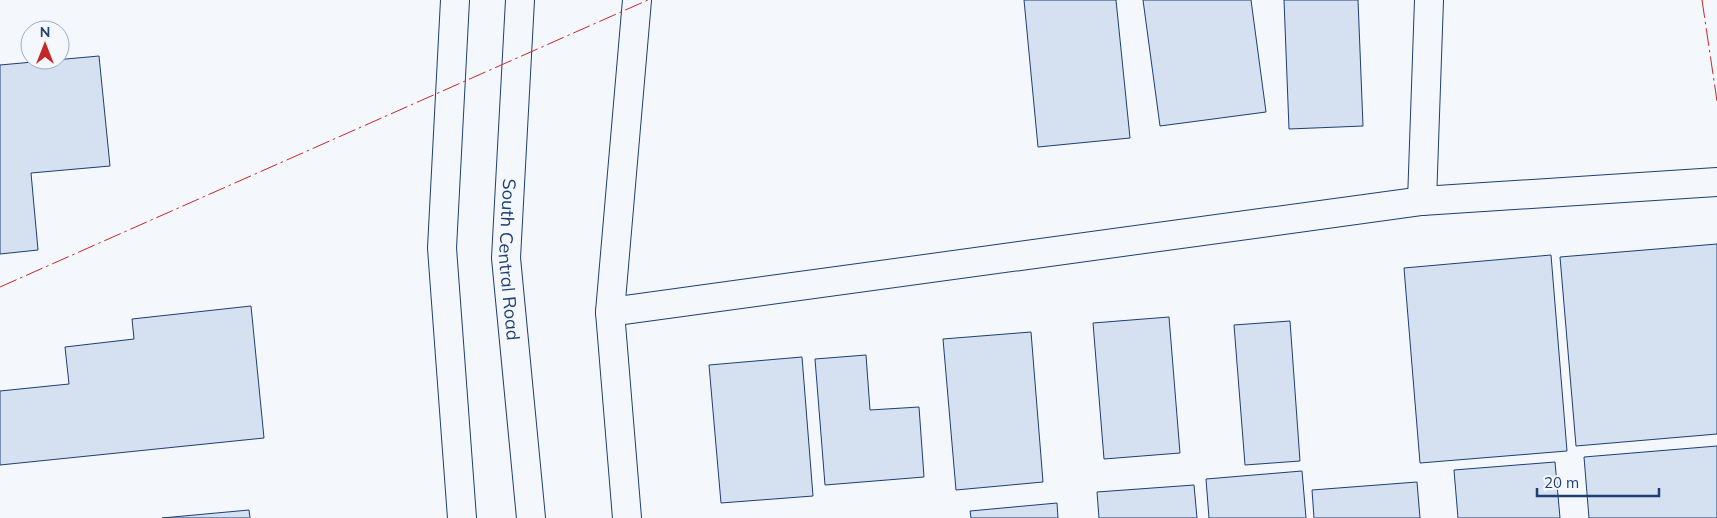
<svg xmlns="http://www.w3.org/2000/svg" width="1717" height="518" font-family="Mulish,sans-serif">
<style>
.building{fill:#d5e0f0;stroke:#1d3f73}
.lines{fill:none;stroke-linecap:round;stroke-linejoin:round}
.street-casing{stroke:#1d3f73;stroke-width:30}
.secondary-casing{stroke:#1d3f73;stroke-width:30}
.street{stroke:#f4f7fb;stroke-width:28}
.secondary{stroke:#f4f7fb;stroke-width:28}
.power{stroke:#c62828;stroke-width:1;stroke-dasharray:18 4 2.5 4;stroke-linecap:butt}
.labels{text-anchor:middle;dominant-baseline:central;stroke-width:4;stroke-linejoin:round;paint-order:stroke}
.street-label{font-size:18px;fill:#1d3f73;stroke:#f4f7fb}
</style>
<rect width="100%" height="100%" fill="#f4f7fb"/>
<g class="building">
<path d="M 1024,0 L 1116,0 L 1130,138 L 1038,147 Z"/>
<path d="M 1143,0 L 1251,0 L 1266,112 L 1160,126 Z"/>
<path d="M 1284,0 L 1358,0 L 1363,126 L 1289,129 Z"/>
<path d="M 99,56 L 110,166 L 31,173 L 38,250 L 0,254 L 0,65 Z"/>
<path d="M 1717,244 L 1717,434 L 1576,446 L 1560,257 Z"/>
<path d="M 1551,255 L 1567,451 L 1420,463 L 1404,268 Z"/>
<path d="M 251,306 L 264,438 L 0,465 L 0,391 L 69,384 L 65,347 L 134,339 L 132,319 Z"/>
<path d="M 1169,317 L 1180,453 L 1104,459 L 1093,323 Z"/>
<path d="M 1290,321 L 1300,461 L 1245,465 L 1234,325 Z"/>
<path d="M 1031,332 L 1043,482 L 956,490 L 943,339 Z"/>
<path d="M 866,355 L 870,410 L 919,407 L 924,477 L 825,485 L 815,359 Z"/>
<path d="M 802,357 L 813,496 L 721,503 L 709,365 Z"/>
<path d="M 1717,446 L 1717,518 L 1589,518 L 1584,457 Z"/>
<path d="M 1555,462 L 1560,518 L 1458,518 L 1454,470 Z"/>
<path d="M 1302,471 L 1306,518 L 1209,518 L 1206,479 Z"/>
<path d="M 1417,482 L 1420,518 L 1314,518 L 1312,490 Z"/>
<path d="M 1194,485 L 1197,518 L 1099,518 L 1097,492 Z"/>
<path d="M 1057,503 L 1058,518 L 971,518 L 970,511 Z"/>
<path d="M 249,510 L 250,518 L 162,518 Z"/>
</g>
<g class="lines">
<defs>
<path id="street" d="M 1422,201 L 1429,0"/>
<g id="secondary">
<path d="M 455,0 L 442,248 L 462,518"/>
<path id="s1" d="M 520,0 L 506,258 L 531,518"/>
<path d="M 637,0 L 610,312 L 1422,201 L 1717,182"/>
<path d="M 610,312 L 627,518"/>
</g>
</defs>
<use href="#street" class="street-casing"/>
<use href="#secondary" class="secondary-casing"/>
<use href="#street" class="street"/>
<use href="#secondary" class="secondary"/>
<g class="power">
<path d="M 1702,0 L 1717,101"/>
<path d="M 0,287 L 648,0"/>
</g>
</g>
<g class="labels">
<g class="street-label">
<text stroke="none"><textPath href="#s1" startOffset="260">South Central Road</textPath></text>
</g>
</g>
<g transform="translate(45 45)"><circle r="24" fill="#f4f7fb" stroke="#9eadc5"/>
<path d="M0-4L9 19L0 12L-9 19Z" fill="#c62828"/>
<text y="-8" font-size="14" font-weight="bold" text-anchor="middle" fill="#1d3f73">N</text>
</g>
<path d="M1537 488v8h122v-8" fill="none" stroke="#1d3f73" stroke-width="2.5"/>
<text x="1544" y="488" font-size="15" fill="#1d3f73" stroke="#f4f7fb" stroke-width="4" paint-order="stroke">20 m</text>
</svg>
